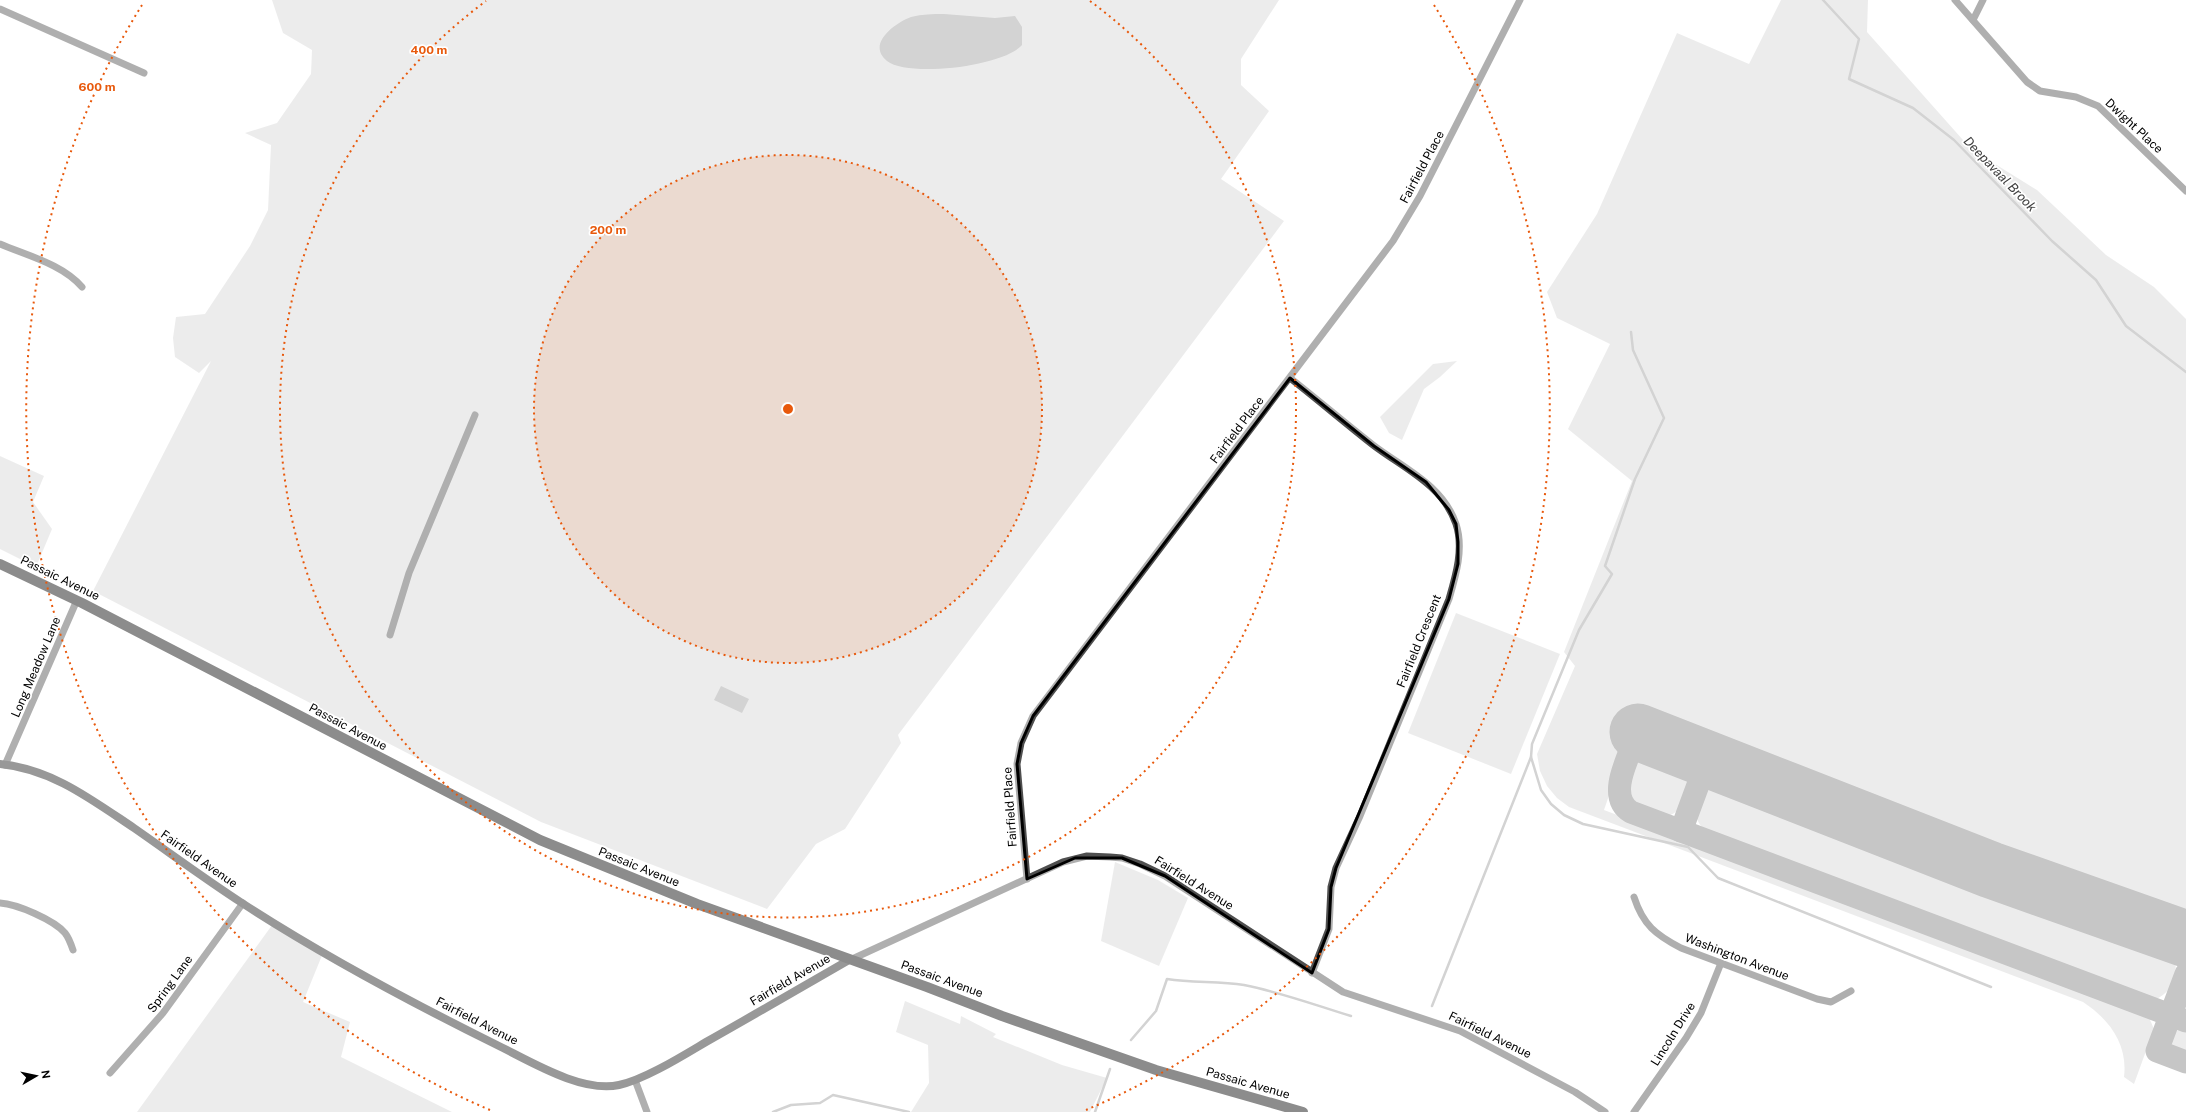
<svg xmlns="http://www.w3.org/2000/svg" width="2186" height="1112" font-family="'Public Sans',sans-serif">
<style>
.green{fill:#d6d6d6}
.water{fill:#9d9d9d}
.lines{fill:none;stroke-linecap:round;stroke-linejoin:round}
.stream{stroke:#9d9d9d;stroke-width:2.5}
.taxiway{stroke:#808080;stroke-width:23}
.runway{stroke:#808080;stroke-width:57}
.street{stroke:#4f4f4f;stroke-width:7}
.secondary{stroke:#1c1c1c;stroke-width:8}
.primary{stroke:#000;stroke-width:10}
.marked{fill:none;stroke:#000;stroke-width:3;stroke-linejoin:round}
.ring{fill:none;stroke:#e8590c;stroke-width:2;stroke-dasharray:2 4}
.labels{text-anchor:middle;dominant-baseline:central;stroke-width:3.5;stroke-linejoin:round;paint-order:stroke}
.street-label{font-size:12px;fill:#000;stroke:#fff}
.water-label{font-size:13px;font-style:italic;fill:#3e3e3e;stroke:#fff}
.centre{fill:#e8590c;stroke:#fff;stroke-width:2}
.ring-label{font-size:12px;text-anchor:middle;font-weight:bold;fill:#e8590c;stroke:#fff;stroke-width:3.5;stroke-linejoin:round;paint-order:stroke}
</style>
<rect width="100%" height="100%" fill="#fff"/>
<g class="green">
<path d="M 272,0 L 1279,0 L 1241,59 L 1241,85 L 1269,111 L 1221,179 L 1284,221 L 898,735 L 901,743 L 845,829 L 816,844 L 767,909 L 541,822 L 93,591 L 211,361 L 199,373 L 175,357 L 173,338 L 176,317 L 205,314 L 250,246 L 268,210 L 271,145 L 245,133 L 277,123 L 311,74 L 312,50 L 283,33 Z"/>
<path d="M 1781,0 L 1868,0 L 1867,32 L 1971,149 L 2037,190 L 2106,255 L 2154,287 L 2186,319 L 2186,920 L 1637,714 L 1604,810 L 2148,1015 L 2154,1029 L 2134,1084 L 2124,1077 C 2128,1044 2109,1019 2083,1002 L 1569,807 L 1557,798 L 1547,786 L 1540,771 L 1537,754 L 1575,666 L 1564,652 L 1632,481 L 1568,429 L 1610,344 L 1557,318 L 1547,292 L 1597,214 L 1677,33 L 1749,64 Z"/>
<path d="M 1457,361 L 1440,377 L 1424,389 L 1402,440 L 1389,433 L 1380,417 L 1433,364 Z"/>
<path d="M 0,456 L 44,476 L 33,502 L 52,529 L 36,567 L 0,549 Z"/>
<path d="M 1456,613 L 1560,654 L 1511,774 L 1408,733 Z"/>
<path d="M 1653,755 C 1663,759 1677,761 1683,770 C 1694,783 1685,813 1667,816 C 1660,817 1653,812 1647,810 C 1619,799 1627,782 1637,760 Z"/>
<path d="M 1723,782 L 1732,784 L 2162,946 L 2175,960 C 2178,978 2171,994 2153,1000 L 1718,836 C 1713,834 1707,832 1704,829 C 1686,814 1702,785 1723,782 Z"/>
<path d="M 1115,862 L 1158,880 L 1188,898 L 1159,966 L 1101,941 Z"/>
<path d="M 275,921 L 323,953 L 303,1002 L 350,1022 L 341,1057 L 452,1112 L 137,1112 Z"/>
<path d="M 905,1001 L 960,1024 L 961,1016 L 996,1034 L 993,1037 L 1062,1065 L 1107,1078 L 1090,1112 L 911,1112 L 929,1083 L 928,1045 L 896,1032 Z"/>
<path d="M 2180,1028 L 2186,1029 L 2186,1054 C 2176,1051 2171,1049 2170,1037 Z"/>
</g>
<g class="water">
<path d="M 944,14 L 995,18 L 1015,16 L 1022,27 L 1022,45 C 1004,66 909,78 887,61 C 866,44 895,23 911,17 C 922,14 933,14 944,14 Z"/>
<path d="M 721,686 L 749,699 L 742,713 L 714,700 Z"/>
</g>
<g class="lines">
<g class="stream">
<path d="M 1823,0 L 1859,39 L 1849,79 L 1913,108 L 1954,140 L 2052,241 L 2096,280 L 2126,326 L 2186,372"/>
<path d="M 1631,332 L 1633,350 L 1664,418 L 1635,479 L 1605,566 L 1612,574 L 1579,630 L 1532,744 L 1531,757 L 1541,790 L 1551,804 L 1564,815 L 1583,824 L 1688,847 L 1718,878 L 1991,987"/>
<path d="M 1432,1006 L 1531,757"/>
<path d="M 1131,1040 L 1156,1011 L 1167,979 C 1193,983 1218,981 1244,985 C 1280,992 1315,1005 1351,1016"/>
<path d="M 773,1112 L 791,1105 L 820,1103 L 833,1095 L 909,1112"/>
<path d="M 1095,1112 L 1110,1069"/>
</g>
<g class="taxiway">
<path d="M 1638,732 C 1630,755 1605,796 1631,812 L 2186,1021"/>
<path d="M 1681,831 L 1708,758"/>
<path d="M 2186,974 L 2157,1051 L 2186,1062"/>
</g>
<path class="runway" d="M 1638,732 L 1991,870 L 2186,939"/>
<g class="street">
<path d="M 1955,0 L 2027,82 L 2040,91 L 2076,97 L 2098,106 L 2186,191"/>
<path d="M 0,9 L 144,73"/>
<path d="M 1973,20 L 1983,0"/>
<path d="M 0,244 C 28,256 62,264 82,287"/>
<path d="M 1290,378 C 1318,400 1345,423 1373,445 C 1403,468 1443,485 1456,524 C 1464,548 1456,575 1449,599 L 1360,816 L 1336,868 L 1331,887 L 1329,929 L 1312,973"/>
<path d="M 390,635 L 409,573 L 475,415"/>
<path d="M 5,765 L 77,600"/>
<path d="M 1027,879 L 1017,764 L 1021,743 L 1033,716 L 1393,241 L 1420,196 L 1520,0"/>
<path d="M 1634,897 C 1643,925 1656,935 1681,948 L 1817,999 L 1831,1002 L 1851,991"/>
<path d="M 0,903 C 17,904 54,920 65,933 C 69,938 71,944 73,950"/>
<path d="M 850,960 L 1063,862 L 1087,856 L 1110,857 L 1122,858 L 1140,864 L 1165,876 L 1343,992 L 1460,1031 L 1575,1092 L 1605,1112"/>
<path d="M 110,1073 L 163,1013 L 243,903"/>
<path d="M 635,1080 L 647,1112"/>
<path d="M 1634,1112 L 1686,1038 L 1701,1013 L 1721,963"/>
</g>
<path class="secondary" d="M 0,764 C 52,769 92,800 134,828 C 170,853 205,879 242,903 C 325,957 412,1003 501,1047 C 533,1063 583,1093 619,1085 C 644,1080 684,1055 706,1042 C 754,1015 802,987 849,960"/>
<path class="primary" d="M 0,564 L 82,603 L 540,840 L 697,904 L 927,987 L 1002,1016 L 1156,1070 L 1303,1112"/>
</g>
<path d="M0 0H2186V1112H0ZM 1290,378 L 1374,446 L 1426,482 L 1449,510 L 1456,524 L 1458,542 L 1458,564 L 1449,599 L 1336,868 L 1331,887 L 1329,929 L 1312,973 L 1165,876 L 1122,858 L 1075,858 L 1027,879 L 1017,764 L 1021,743 L 1033,716 Z" fill="#fff" fill-opacity=".55" fill-rule="evenodd"/>
<path class="marked" d="M 1290,378 L 1374,446 L 1426,482 L 1449,510 L 1456,524 L 1458,542 L 1458,564 L 1449,599 L 1336,868 L 1331,887 L 1329,929 L 1312,973 L 1165,876 L 1122,858 L 1075,858 L 1027,879 L 1017,764 L 1021,743 L 1033,716 Z"/>
<circle cx="788" cy="409" r="254" fill="#e8590c" fill-opacity=".12"/>
<g class="ring">
<circle cx="788" cy="409" r="254"/>
<path d="M1090 1A508 508 0 1 1 486 1"/>
<path d="M490 1110A762 762 0 0 1 142 5M1434 5A762 762 0 0 1 1086 1110"/>
</g>
<g class="labels">
<g class="street-label">
<text transform="translate(2134 126) rotate(43)">Dwight Place</text>
<text transform="translate(1422 167) rotate(-62)">Fairfield Place</text>
<text transform="translate(1237 430) rotate(-53)">Fairfield Place</text>
<text transform="translate(60 578) rotate(26)">Passaic Avenue</text>
<text transform="translate(1419 641) rotate(-68)">Fairfield Crescent</text>
<text transform="translate(36 667) rotate(-67)">Long Meadow Lane</text>
<text transform="translate(348 727) rotate(28)">Passaic Avenue</text>
<text transform="translate(1010 807) rotate(-94)">Fairfield Place</text>
<text transform="translate(199 859) rotate(35)">Fairfield Avenue</text>
<text transform="translate(639 867) rotate(22)">Passaic Avenue</text>
<text transform="translate(1194 883) rotate(32)">Fairfield Avenue</text>
<text transform="translate(1737 957) rotate(21)">Washington Avenue</text>
<text transform="translate(942 979) rotate(20)">Passaic Avenue</text>
<text transform="translate(790 980) rotate(-30)">Fairfield Avenue</text>
<text transform="translate(170 984) rotate(-54)">Spring Lane</text>
<text transform="translate(477 1021) rotate(27)">Fairfield Avenue</text>
<text transform="translate(1673 1034) rotate(-58)">Lincoln Drive</text>
<text transform="translate(1490 1035) rotate(26)">Fairfield Avenue</text>
<text transform="translate(1248 1083) rotate(16)">Passaic Avenue</text>
</g>
<g class="water-label">
<text transform="translate(2000 174) rotate(46)">Deepavaal Brook</text>
</g>
</g>
<circle cx="788" cy="409" r="6" class="centre"/>
<g class="ring-label">
<text x="429" y="54">400 m</text>
<text x="97" y="91">600 m</text>
<text x="608" y="234">200 m</text>
</g>
<g transform="translate(36 1076) rotate(81)" stroke="#ffffff" stroke-width="3" paint-order="stroke">
<path d="M0-3L7 15L0 10L-7 15Z" fill="#000000"/>
<text y="-6" font-size="11" font-weight="bold" text-anchor="middle" fill="#000000">N</text>
</g>
</svg>
